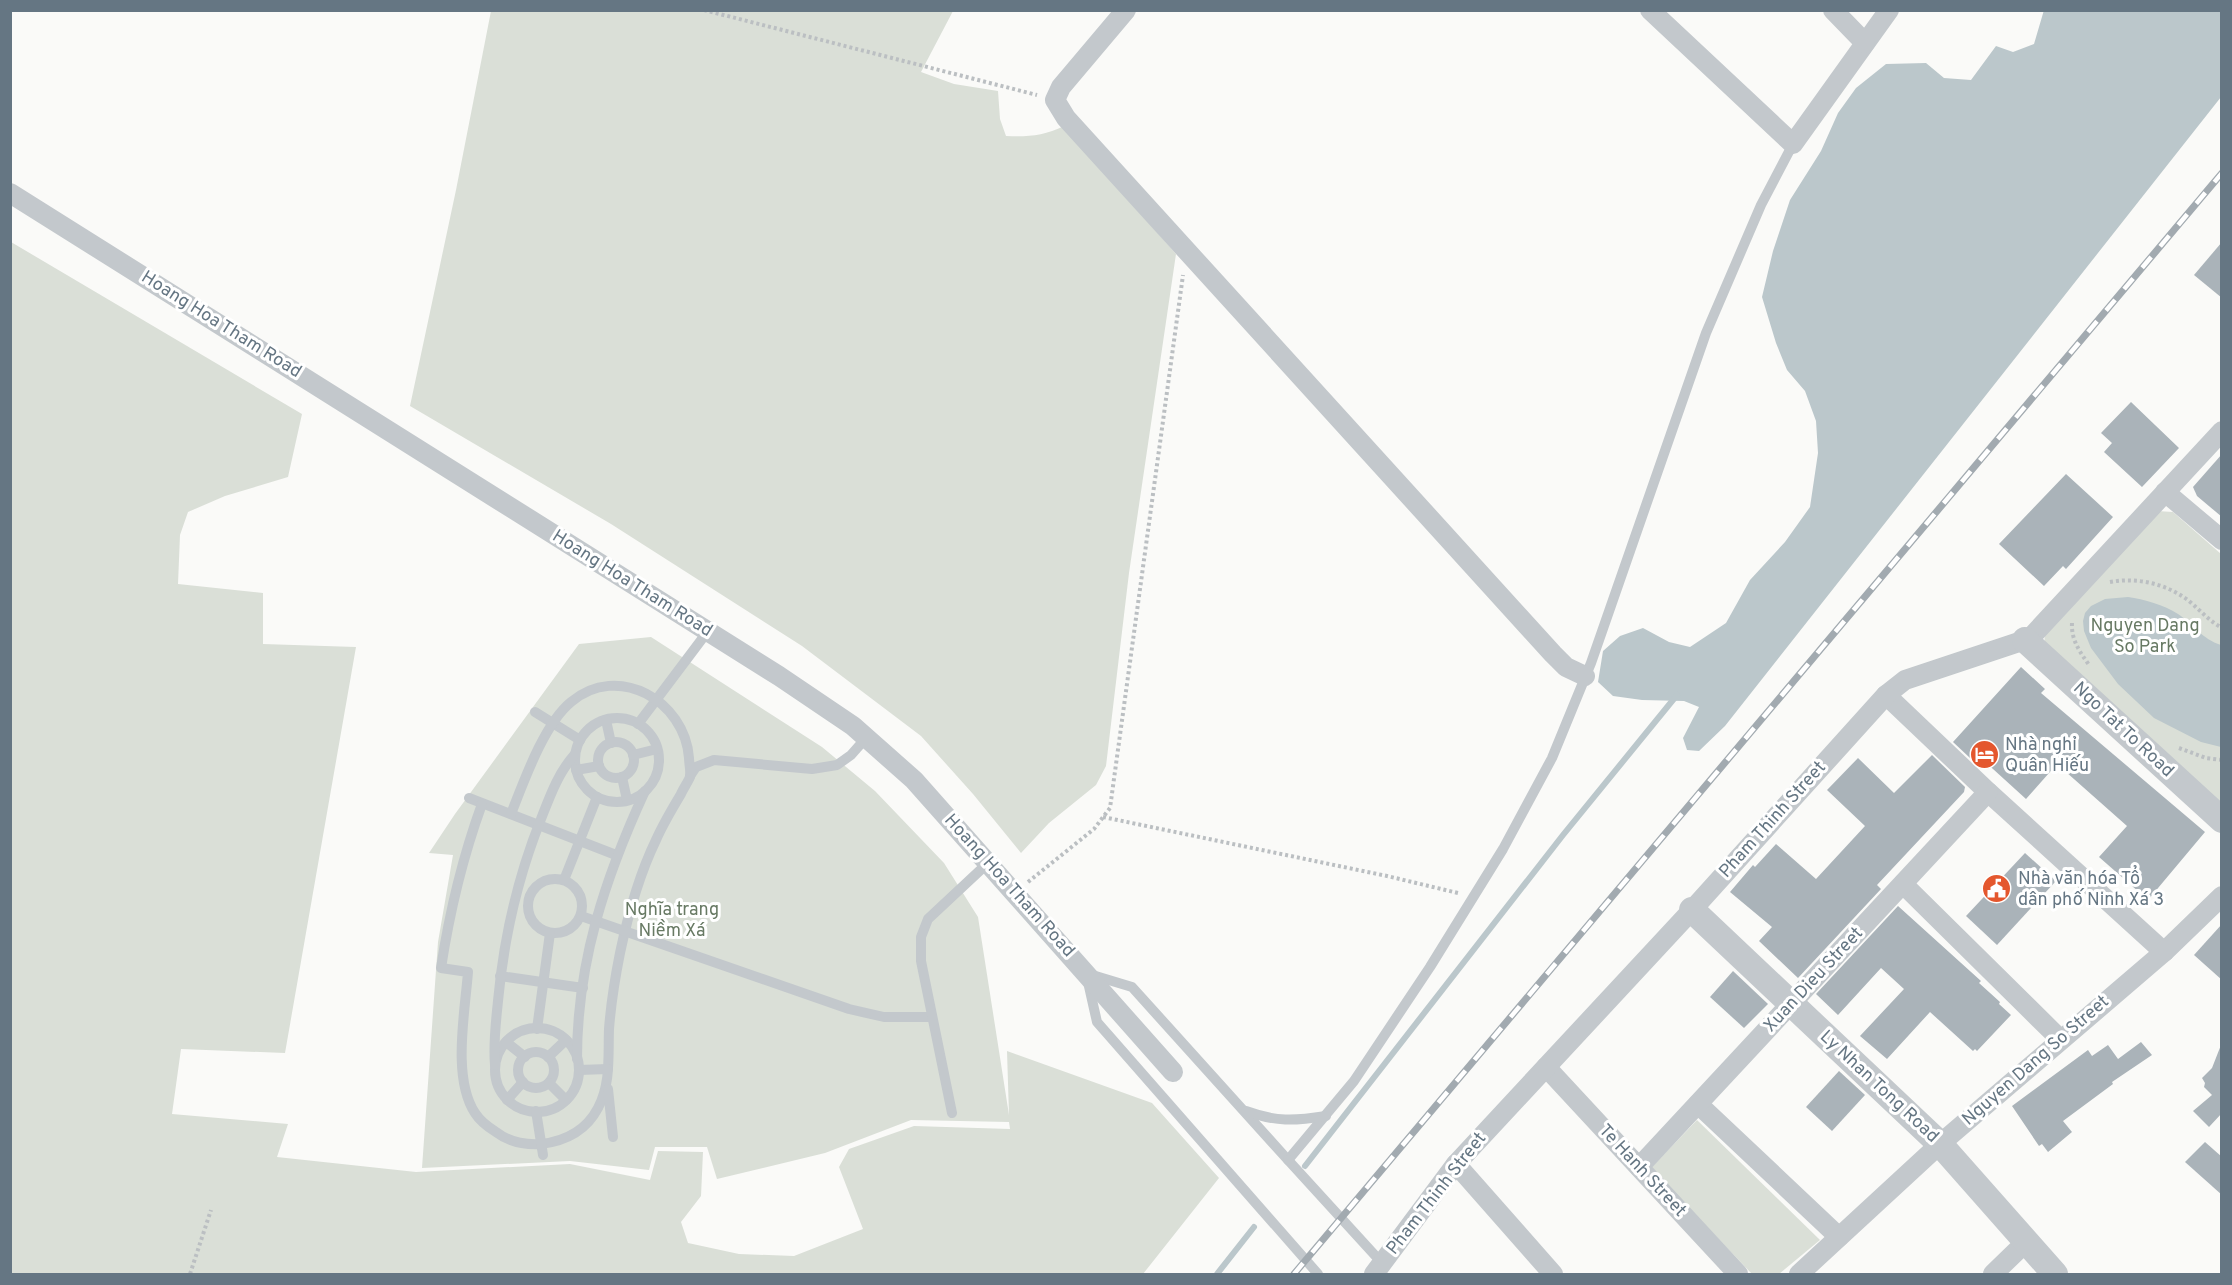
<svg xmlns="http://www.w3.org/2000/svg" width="2232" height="1285" font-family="Overpass,sans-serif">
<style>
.green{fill:#dadfd7}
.water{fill:#bbc7cb}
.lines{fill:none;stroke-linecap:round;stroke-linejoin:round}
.stream{stroke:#bbc7cb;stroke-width:6}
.building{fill:#aab3b9}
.path{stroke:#bbbfc2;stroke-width:4;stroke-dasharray:3 3;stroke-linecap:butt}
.service{stroke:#c3c8cc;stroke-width:10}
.minor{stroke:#c3c8cc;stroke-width:20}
.tertiary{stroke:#c3c8cc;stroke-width:26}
.rail-casing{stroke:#a2aab0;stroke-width:7}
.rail{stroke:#fff;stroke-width:4.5;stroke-dasharray:14;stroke-linecap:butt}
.labels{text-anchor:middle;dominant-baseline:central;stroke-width:6;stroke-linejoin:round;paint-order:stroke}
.street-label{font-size:18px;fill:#657683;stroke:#fff}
.park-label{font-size:18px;fill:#687a64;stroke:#fff}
.poi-label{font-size:18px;fill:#657683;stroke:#fff;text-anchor:start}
</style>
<rect width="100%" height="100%" fill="#fafaf8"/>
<g class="green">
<path d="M 491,11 L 953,11 L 921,72 L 954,84 L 998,91 L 1000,119 L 1006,136 C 1027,137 1044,136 1064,126 L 1176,254 L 1129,573 L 1106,766 L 1096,785 L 1049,823 L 1021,853 L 973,794 L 921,736 L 802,646 L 611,524 L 410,406 L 456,190 Z"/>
<path d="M 11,242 L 302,414 L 288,477 L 225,496 L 188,512 L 180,535 L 178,584 L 263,593 L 263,644 L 356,647 L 285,1053 L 181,1049 L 172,1114 L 288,1124 L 277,1157 L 416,1172 L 570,1164 L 650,1180 L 658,1151 L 703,1152 L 701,1196 L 681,1222 L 688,1243 L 739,1254 L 794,1256 L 863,1229 L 839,1167 L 849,1149 L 914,1126 L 1010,1129 L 1009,1122 L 911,1120 L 825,1153 L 717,1179 L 707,1147 L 655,1147 L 649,1170 L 570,1161 L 422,1168 L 438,942 L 453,855 L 429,853 L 455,814 L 579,644 L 651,637 L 822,747 L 875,791 L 944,863 L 978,917 L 1009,1115 L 1007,1051 L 1152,1103 L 1219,1178 L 1143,1274 L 11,1274 Z"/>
<path d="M 2157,511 L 2173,512 L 2221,554 L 2221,804 L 2044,648 L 2045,631 Z"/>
<path d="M 1697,1120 L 1820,1240 L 1779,1274 L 1752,1274 L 1651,1168 Z"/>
</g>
<g class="water">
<path d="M 2044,10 L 2221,11 L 2221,97 L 1725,726 L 1699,751 L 1687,750 L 1683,738 L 1699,707 L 1684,701 L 1642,700 L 1613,696 L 1598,682 L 1603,651 L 1620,636 L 1643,628 L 1669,642 L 1690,647 L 1726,623 L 1750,580 L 1785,542 L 1810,507 L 1818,453 L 1816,421 L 1805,391 L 1787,370 L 1776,343 L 1762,297 L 1773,251 L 1790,200 L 1821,151 L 1838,113 L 1856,88 L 1886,64 L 1926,63 L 1944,78 L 1971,80 L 1996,46 L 2013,52 L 2034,44 Z"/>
<path d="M 2128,597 C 2144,599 2164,605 2178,614 C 2194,625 2202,639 2221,645 L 2221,747 L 2201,742 L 2154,718 L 2118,684 L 2091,648 L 2084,631 L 2083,621 L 2085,613 L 2091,606 L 2105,599 Z"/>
</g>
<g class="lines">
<g class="stream">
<path d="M 1305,1166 L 1563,835 L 1677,695"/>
<path d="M 1217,1274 L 1254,1227"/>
</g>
</g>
<g class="building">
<path d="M 2222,242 L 2222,298 L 2194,275 Z"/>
<path d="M 2131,402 L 2179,448 L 2142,487 L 2104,452 L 2112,443 L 2101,433 Z"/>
<path d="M 2222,454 L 2222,517 L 2197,496 L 2193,487 Z"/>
<path d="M 2066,474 L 2113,517 L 2066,569 L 2063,566 L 2044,586 L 1999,544 Z"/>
<path d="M 2021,667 L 2045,689 L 2041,693 L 2205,832 L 2148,900 L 2099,857 L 2127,826 L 2057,764 L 2026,799 L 1971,749 L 1970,758 L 1953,742 Z"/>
<path d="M 1932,755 L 1965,787 L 1964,792 L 1877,885 L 1881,889 L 1798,978 L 1759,941 L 1772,927 L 1730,892 L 1753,865 L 1755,867 L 1776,844 L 1816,879 L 1865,826 L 1827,790 L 1858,758 L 1894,793 Z"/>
<path d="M 2025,853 L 2056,881 L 1997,945 L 1966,916 Z"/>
<path d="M 1898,906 L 1981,981 L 1979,983 L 2000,1002 L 1999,1004 L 2011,1015 L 1977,1051 L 1975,1049 L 1973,1051 L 1930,1012 L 1887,1059 L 1860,1036 L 1904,989 L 1881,968 L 1838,1015 L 1816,994 Z"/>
<path d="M 2222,924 L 2222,980 L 2194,955 Z"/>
<path d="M 1733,971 L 1768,1004 L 1744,1028 L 1710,997 Z"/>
<path d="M 2141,1042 L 2152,1055 L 2112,1082 L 2113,1084 L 2063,1121 L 2072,1132 L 2048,1152 L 2042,1144 L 2039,1146 L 2012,1106 L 2088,1050 L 2092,1056 L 2108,1045 L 2118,1059 Z"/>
<path d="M 2221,1045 L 2222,1113 L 2209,1127 L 2193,1111 L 2212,1095 L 2204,1087 L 2205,1083 L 2202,1078 L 2212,1068 Z"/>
<path d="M 1839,1071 L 1865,1095 L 1832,1131 L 1806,1107 Z"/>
<path d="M 2205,1142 L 2222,1157 L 2222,1195 L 2185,1162 Z"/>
</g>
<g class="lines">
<g class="path">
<path d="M 704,10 L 1037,95"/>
<path d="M 2110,582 C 2138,577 2167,584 2189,601 C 2200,610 2209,621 2222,628"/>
<path d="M 2072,623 C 2071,640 2080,652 2089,665"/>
<path d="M 2179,748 L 2206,758 L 2222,760"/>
<path d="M 1103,817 L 1387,876 L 1458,893"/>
<path d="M 1028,882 L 1094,829 L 1110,808 L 1183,275"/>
<path d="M 190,1274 L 211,1210"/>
</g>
<g class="service">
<path d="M 535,712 L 580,740"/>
<circle cx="617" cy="760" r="42"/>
<path d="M 606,720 L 611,743"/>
<path d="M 638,724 L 708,631"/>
<circle cx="616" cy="760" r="18"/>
<path d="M 633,755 L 657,749"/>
<path d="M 576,770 L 599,766"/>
<path d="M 690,776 L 696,767 L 714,760 L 812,769 L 837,765 L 851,755 L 866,738"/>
<path d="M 622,777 L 627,800"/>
<path d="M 469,798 L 616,855"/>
<path d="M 482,804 C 462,859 450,909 441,968 L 468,972 C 465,1012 452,1078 475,1113 C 480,1121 488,1127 496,1132 C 509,1142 524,1145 541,1144 C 566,1141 586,1131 598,1108 C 611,1084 608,1055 609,1029 C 611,1003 615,978 620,953 C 628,915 639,875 656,840 C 663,824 672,809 681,794 C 683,789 688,782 690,777 C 691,771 689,763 689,758 C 685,701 618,662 571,702 C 544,724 524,781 511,814"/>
<circle cx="555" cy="906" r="27"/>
<path d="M 564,880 L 597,797"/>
<path d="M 581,916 L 849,1009 L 884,1017 L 932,1017"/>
<path d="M 1089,974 L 1132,987 L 1288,1160 L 1354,1081 L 1430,967 L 1503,849 L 1552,758 L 1591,663 L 1706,333 L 1761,205 L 1793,144"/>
<path d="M 500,976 L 583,988"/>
<path d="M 1088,982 L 1097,1022 L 1318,1274"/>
<circle cx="537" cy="1070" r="42"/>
<path d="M 537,1029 L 550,933"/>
<path d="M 506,1042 L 525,1057"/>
<circle cx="536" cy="1070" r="18"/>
<path d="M 548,1057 L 566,1040"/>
<path d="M 577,1059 C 577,962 605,878 645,791"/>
<path d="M 495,1065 C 493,1043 496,1022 498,1001 C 504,936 517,879 541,819 C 550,796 558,773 575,754"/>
<path d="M 579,1070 L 608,1069"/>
<path d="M 549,1083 L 566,1100"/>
<path d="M 608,1089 L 613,1137"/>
<path d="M 507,1100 L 523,1082"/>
<path d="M 536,1111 L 543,1155"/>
<path d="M 1246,1111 C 1276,1122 1294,1121 1326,1116"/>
<path d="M 952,1113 L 921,961 L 921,937 L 928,919 L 989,862"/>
<path d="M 1288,1160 L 1382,1263"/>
</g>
<g class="minor">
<path d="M 1126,10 L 1061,87 L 1055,100 L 1066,118 L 1553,654 L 1566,667 L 1585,676"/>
<path d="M 1650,10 L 1793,144 L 1889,10"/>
<path d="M 1833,10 L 1865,43"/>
<path d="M 10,193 L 779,676 L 853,726 L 914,780 L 1173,1072"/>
<path d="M 2165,492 L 2222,540"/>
<path d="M 1886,695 L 1988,792 L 2164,952"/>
<path d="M 1903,884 L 2060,1039"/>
<path d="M 1546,1067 L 1738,1274"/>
<path d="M 1698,1104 L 1839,1237"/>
<path d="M 1456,1164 L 1553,1274"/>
<path d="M 1639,1167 L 1988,792"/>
<path d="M 1374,1274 L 1456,1164 L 1692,910 L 1886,695 L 1905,680 L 2025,640 L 2033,635 L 2222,431"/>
<path d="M 1799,1274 L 1940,1144 L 2164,952 L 2222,896"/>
<path d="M 1993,1274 L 2026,1242"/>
</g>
<g class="tertiary">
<path d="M 2025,640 L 2222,820"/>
<path d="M 1692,910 L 1940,1144 L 2055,1274"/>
</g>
<defs>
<path id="rail" d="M 1294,1274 L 2222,173"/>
</defs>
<use href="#rail" class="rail-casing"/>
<use href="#rail" class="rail"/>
</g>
<defs>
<symbol id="hotel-disc" viewBox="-11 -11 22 22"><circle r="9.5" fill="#e4572e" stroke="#fff"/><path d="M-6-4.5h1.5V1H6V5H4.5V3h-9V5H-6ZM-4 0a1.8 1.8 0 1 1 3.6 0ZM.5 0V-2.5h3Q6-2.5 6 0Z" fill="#fff"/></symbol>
<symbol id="civic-disc" viewBox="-11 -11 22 22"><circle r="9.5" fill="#e4572e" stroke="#fff"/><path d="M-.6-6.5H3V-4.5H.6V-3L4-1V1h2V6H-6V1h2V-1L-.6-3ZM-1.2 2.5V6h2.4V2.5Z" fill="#fff"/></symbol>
</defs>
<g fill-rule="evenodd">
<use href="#hotel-disc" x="1968" y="738" width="33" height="33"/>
<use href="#civic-disc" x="1980" y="872" width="33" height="33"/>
</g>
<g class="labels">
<g class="street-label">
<text transform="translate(221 325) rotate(32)">Hoang Hoa Tham Road</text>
<text transform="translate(632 584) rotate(32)">Hoang Hoa Tham Road</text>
<text transform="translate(2123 730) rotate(43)">Ngo Tat To Road</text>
<text transform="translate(1773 820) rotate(-48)">Pham Thinh Street</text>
<text transform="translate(1009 886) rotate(48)">Hoang Hoa Tham Road</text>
<text transform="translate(1814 980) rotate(-47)">Xuan Dieu Street</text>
<text transform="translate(2036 1061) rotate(-41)">Nguyen Dang So Street</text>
<text transform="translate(1879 1087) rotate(43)">Ly Nhan Tong Road</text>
<text transform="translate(1642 1171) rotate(47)">Te Hanh Street</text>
<text transform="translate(1437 1194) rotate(-52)">Pham Thinh Street</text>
</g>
<g class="park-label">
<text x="2145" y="626">Nguyen Dang<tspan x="2145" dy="21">So Park</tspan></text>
<text x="672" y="910">Nghĩa trang<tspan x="672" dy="21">Niềm Xá</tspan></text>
</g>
<g class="poi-label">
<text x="2005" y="745">Nhà nghỉ<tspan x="2005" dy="21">Quân Hiếu</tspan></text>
<text x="2018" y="879">Nhà văn hóa Tổ<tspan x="2018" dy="21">dân phố Ninh Xá 3</tspan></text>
</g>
</g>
<rect width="2232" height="1285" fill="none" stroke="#657683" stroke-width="24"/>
</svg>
